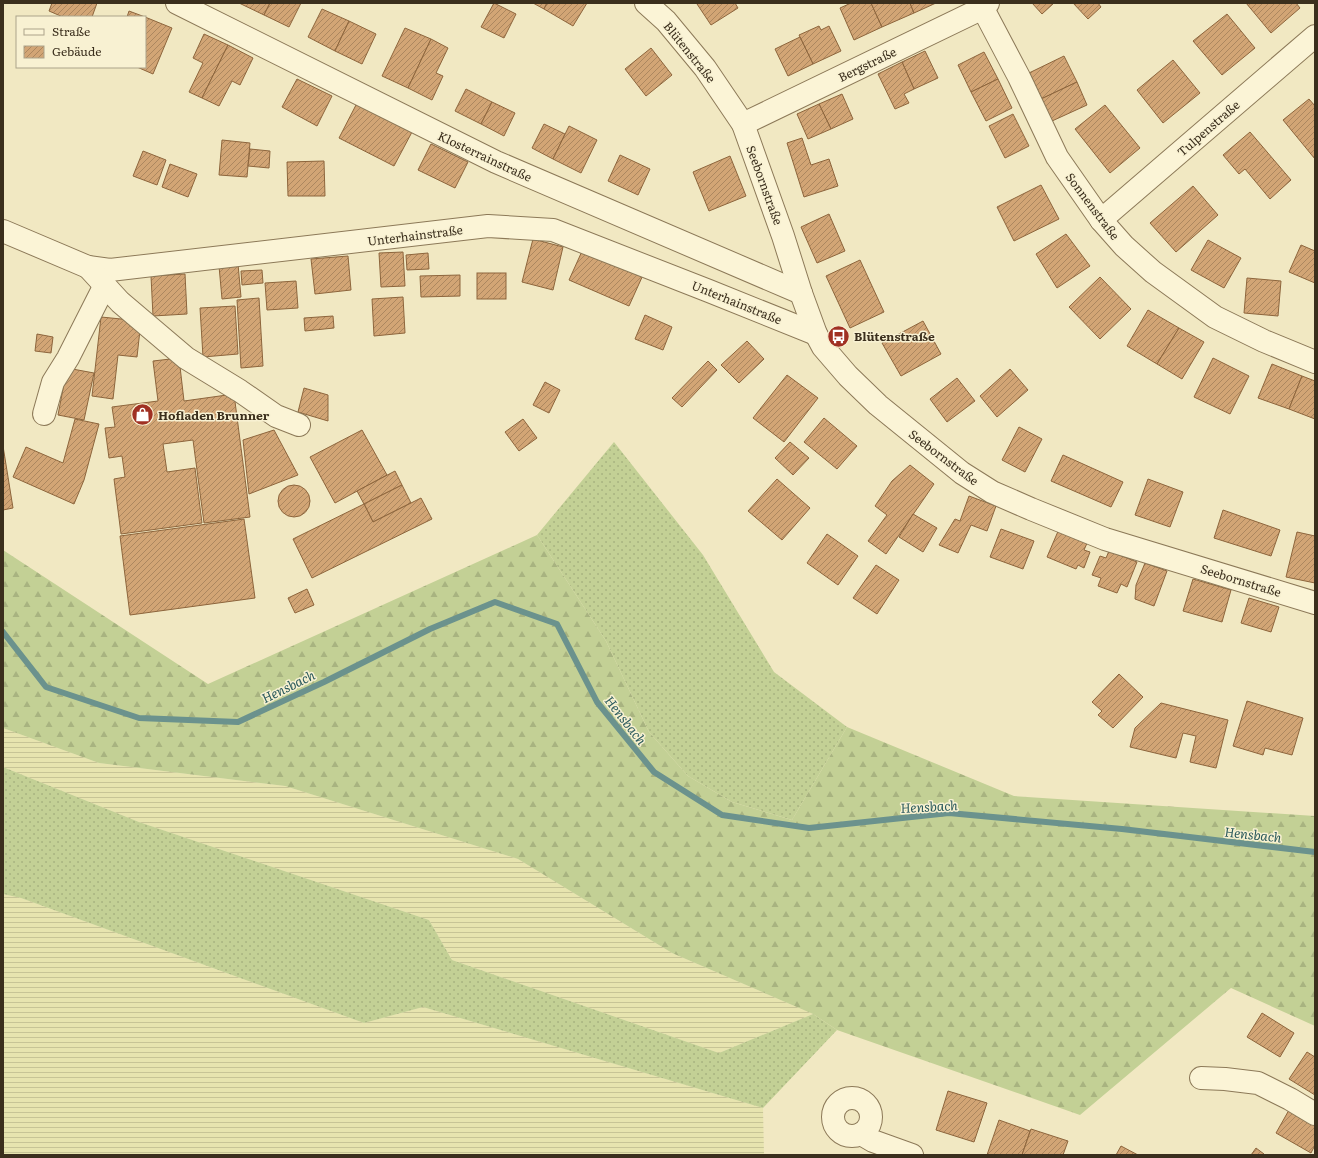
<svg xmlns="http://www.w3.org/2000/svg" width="1318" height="1158" font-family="Literata,serif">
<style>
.farmland{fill:url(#farmland-rules)}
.grass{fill:url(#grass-dots)}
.forest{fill:url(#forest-firs)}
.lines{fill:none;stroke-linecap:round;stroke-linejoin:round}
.stream{stroke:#6b928d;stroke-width:6}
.building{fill:url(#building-hatch);stroke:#8d653c}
.minor-casing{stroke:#8c7958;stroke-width:24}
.minor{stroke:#fbf4d6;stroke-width:22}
.labels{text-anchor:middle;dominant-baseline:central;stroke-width:3;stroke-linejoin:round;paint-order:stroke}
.street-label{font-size:12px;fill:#3b2f1d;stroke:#f8f1d2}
.poi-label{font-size:12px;font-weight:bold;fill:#3b2f1d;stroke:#f8f1d2;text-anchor:start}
.water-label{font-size:13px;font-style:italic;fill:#2b5a5c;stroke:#f8f1d2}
</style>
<defs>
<pattern id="farmland-rules" width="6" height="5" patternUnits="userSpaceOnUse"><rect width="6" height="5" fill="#e7e4af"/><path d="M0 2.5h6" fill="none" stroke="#c7c496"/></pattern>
<pattern id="grass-dots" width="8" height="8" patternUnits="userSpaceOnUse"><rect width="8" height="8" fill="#c3d095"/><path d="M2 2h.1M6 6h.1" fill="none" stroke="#a8b380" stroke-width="1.8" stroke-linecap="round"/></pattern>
<pattern id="forest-firs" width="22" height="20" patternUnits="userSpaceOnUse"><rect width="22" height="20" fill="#c3d095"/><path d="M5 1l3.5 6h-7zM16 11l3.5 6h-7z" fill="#a8b380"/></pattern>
<pattern id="building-hatch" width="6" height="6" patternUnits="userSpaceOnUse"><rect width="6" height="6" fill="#d2a575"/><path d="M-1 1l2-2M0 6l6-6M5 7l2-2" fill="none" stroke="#ac875f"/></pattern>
</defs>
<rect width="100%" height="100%" fill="#f1e8c2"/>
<g class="farmland">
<path d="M 3,728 L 99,763 L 285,786 L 518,859 L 672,953 L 813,1014 L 719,1053 L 452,960 L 429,920 L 139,822 L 3,767 Z"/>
<path d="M 3,894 L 21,898 L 364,1023 L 423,1007 L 763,1108 L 764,1155 L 3,1155 Z"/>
</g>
<g class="grass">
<path d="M 614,442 L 703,555 L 774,672 L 847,727 L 792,820 L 732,802 L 688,776 L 649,732 L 606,641 L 537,535 Z"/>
<path d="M 3,767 L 139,822 L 429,920 L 452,960 L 719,1053 L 813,1014 L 837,1030 L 763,1108 L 423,1007 L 364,1023 L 21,898 L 3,894 Z"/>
</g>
<path class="forest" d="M 537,535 L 606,641 L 649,732 L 688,776 L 732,802 L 792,820 L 847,727 L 1014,796 L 1315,816 L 1315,1026 L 1231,988 L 1080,1115 L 837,1030 L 813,1014 L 672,953 L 518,859 L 285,786 L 99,763 L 3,728 L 3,550 L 208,684 Z"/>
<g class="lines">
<path class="stream" d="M 3,632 L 46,687 L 139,718 L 238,722 L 324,682 L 430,629 L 495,602 L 557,624 L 597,702 L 654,772 L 722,815 L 809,828 L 949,813 L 1122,829 L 1315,852"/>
</g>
<g class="building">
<path d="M 52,3 L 97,3 L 92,17 L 63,17 L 49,11 Z"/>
<path d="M 239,3 L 270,3 L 264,15 Z"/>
<path d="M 270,3 L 301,3 L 289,27 L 264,15 Z"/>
<path d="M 494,3 L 516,14 L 504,38 L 481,27 Z"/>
<path d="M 533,3 L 547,3 L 544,9 Z"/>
<path d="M 547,3 L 587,3 L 573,26 L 544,9 Z"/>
<path d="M 699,3 L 735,3 L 738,8 L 711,25 L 697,4 Z"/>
<path d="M 851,3 L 871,3 L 882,27 L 854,40 L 840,8 Z"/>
<path d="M 871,3 L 910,3 L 914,13 L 882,27 Z"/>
<path d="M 910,3 L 936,3 L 914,13 Z"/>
<path d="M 1032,3 L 1054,3 L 1042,14 Z"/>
<path d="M 1073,3 L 1098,3 L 1101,7 L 1088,19 Z"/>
<path d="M 1246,3 L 1296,3 L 1300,8 L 1271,33 Z"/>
<path d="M 322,9 L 349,21 L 335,51 L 308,37 Z"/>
<path d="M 129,11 L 145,17 L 127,17 Z"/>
<path d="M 1227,14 L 1255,48 L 1222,75 L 1193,41 Z"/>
<path d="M 145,17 L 172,28 L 153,74 L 137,67 L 145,67 Z"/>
<path d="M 349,21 L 376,34 L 362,64 L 335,51 Z"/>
<path d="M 819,26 L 821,30 L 829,26 L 841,51 L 813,64 L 799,35 Z"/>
<path d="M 405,28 L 431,39 L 408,88 L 382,76 Z"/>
<path d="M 204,34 L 228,45 L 202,98 L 189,92 L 203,63 L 193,58 Z"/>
<path d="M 800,37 L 813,64 L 788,76 L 775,49 Z"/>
<path d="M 431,39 L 448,48 L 436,73 L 443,76 L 432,100 L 408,88 Z"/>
<path d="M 228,45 L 253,58 L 240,85 L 232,81 L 219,106 L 202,98 Z"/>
<path d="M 651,48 L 672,75 L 646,96 L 625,69 Z"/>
<path d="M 925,51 L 938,78 L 914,89 L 902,62 Z"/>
<path d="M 984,52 L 998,79 L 971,92 L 958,65 Z"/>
<path d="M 1064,56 L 1077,82 L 1041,99 L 1029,73 Z"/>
<path d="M 1173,60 L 1200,93 L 1163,123 L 1137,90 Z"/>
<path d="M 902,62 L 914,89 L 904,94 L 909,103 L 895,109 L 878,74 Z"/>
<path d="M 297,79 L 332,96 L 317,126 L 282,107 Z"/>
<path d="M 998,79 L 1012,108 L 986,121 L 971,92 Z"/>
<path d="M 1077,82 L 1087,105 L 1052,121 L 1041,99 Z"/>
<path d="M 466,89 L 492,102 L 481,124 L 455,111 Z"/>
<path d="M 842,94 L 853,119 L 831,129 L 819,104 Z"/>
<path d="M 1309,99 L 1315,106 L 1315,159 L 1283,120 Z"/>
<path d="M 492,102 L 515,113 L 504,136 L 481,124 Z"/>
<path d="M 357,103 L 412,132 L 394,166 L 339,138 Z"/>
<path d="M 819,104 L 831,129 L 808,139 L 797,114 Z"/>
<path d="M 1105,105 L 1140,148 L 1110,173 L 1075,129 Z"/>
<path d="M 1013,114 L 1029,146 L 1005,158 L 989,126 Z"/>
<path d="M 544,124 L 565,134 L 553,159 L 532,148 Z"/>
<path d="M 569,126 L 597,140 L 581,173 L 553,159 Z"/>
<path d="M 1250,132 L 1291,180 L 1270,199 L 1245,169 L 1239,174 L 1223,155 Z"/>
<path d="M 802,138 L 811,165 L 829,159 L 838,186 L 804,197 L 787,143 Z"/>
<path d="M 222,140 L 250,143 L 247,177 L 219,175 Z"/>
<path d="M 431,144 L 468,162 L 455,188 L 418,170 Z"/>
<path d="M 250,149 L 270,151 L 269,168 L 248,166 Z"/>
<path d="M 143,151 L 166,160 L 157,185 L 133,176 Z"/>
<path d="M 620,155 L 650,169 L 638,195 L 608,181 Z"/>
<path d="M 730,156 L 746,196 L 709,211 L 693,172 Z"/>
<path d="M 324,161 L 325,196 L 288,196 L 287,162 Z"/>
<path d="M 170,164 L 197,174 L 188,197 L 162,187 Z"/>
<path d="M 1041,185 L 1059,219 L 1014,241 L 997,207 Z"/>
<path d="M 1193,186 L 1218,215 L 1176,252 L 1150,223 Z"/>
<path d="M 829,214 L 845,251 L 817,263 L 801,227 Z"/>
<path d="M 1066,234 L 1090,266 L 1057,288 L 1036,254 Z"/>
<path d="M 533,239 L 563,247 L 553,290 L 522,282 Z"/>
<path d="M 1208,240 L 1241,258 L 1224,288 L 1191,270 Z"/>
<path d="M 1301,245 L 1315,251 L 1315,283 L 1289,272 Z"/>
<path d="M 583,249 L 643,275 L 629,306 L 569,280 Z"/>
<path d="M 403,252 L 405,286 L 381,287 L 379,253 Z"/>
<path d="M 428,253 L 429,269 L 407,270 L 406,255 Z"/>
<path d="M 348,256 L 351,290 L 315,294 L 311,259 Z"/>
<path d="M 860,260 L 884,312 L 850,328 L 826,276 Z"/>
<path d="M 238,264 L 241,297 L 222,299 L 219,266 Z"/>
<path d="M 262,270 L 263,283 L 242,285 L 241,271 Z"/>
<rect x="477" y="273" width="29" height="26"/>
<path d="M 185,274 L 187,314 L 153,316 L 151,276 Z"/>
<path d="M 460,275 L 460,296 L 421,297 L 420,276 Z"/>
<path d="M 1100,277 L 1131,309 L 1100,339 L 1069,307 Z"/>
<path d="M 1247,278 L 1281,281 L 1278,316 L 1244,313 Z"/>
<path d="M 296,281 L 298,308 L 267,310 L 265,283 Z"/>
<path d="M 403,297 L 405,333 L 374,336 L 372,299 Z"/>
<path d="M 259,298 L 263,366 L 241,368 L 237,300 Z"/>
<path d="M 235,306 L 238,354 L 203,357 L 200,308 Z"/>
<path d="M 1148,310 L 1179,328 L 1157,364 L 1127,346 Z"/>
<path d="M 645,315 L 672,327 L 663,350 L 635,339 Z"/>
<path d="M 333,316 L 334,328 L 305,331 L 304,318 Z"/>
<path d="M 101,317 L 141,321 L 137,357 L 118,355 L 113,399 L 92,396 Z"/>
<path d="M 923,321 L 941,354 L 901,376 L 882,343 Z"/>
<path d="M 1179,328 L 1204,342 L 1182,379 L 1157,364 Z"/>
<path d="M 37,334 L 53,337 L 51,353 L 35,351 Z"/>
<path d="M 747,341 L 764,359 L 739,383 L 721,365 Z"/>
<path d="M 179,358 L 184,401 L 234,394 L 250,517 L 204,523 L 193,440 L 163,444 L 167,472 L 195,468 L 202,523 L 121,534 L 114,479 L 125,477 L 122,456 L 109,458 L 105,428 L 115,427 L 112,407 L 158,401 L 153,361 Z"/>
<path d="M 1213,358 L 1249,376 L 1230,414 L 1194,397 Z"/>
<path d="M 708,361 L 717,370 L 682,407 L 672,398 Z"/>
<path d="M 1272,364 L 1302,376 L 1289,409 L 1258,398 Z"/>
<path d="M 67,368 L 94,373 L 84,420 L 58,415 Z"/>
<path d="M 1010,369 L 1028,390 L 997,417 L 980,396 Z"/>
<path d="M 787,375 L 818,398 L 784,442 L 753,418 Z"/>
<path d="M 1302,376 L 1315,381 L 1315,419 L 1289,409 Z"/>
<path d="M 957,378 L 975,401 L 947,422 L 930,399 Z"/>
<path d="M 545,382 L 560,390 L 549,413 L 533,405 Z"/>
<path d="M 304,388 L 328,395 L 328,421 L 298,412 Z"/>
<path d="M 824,418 L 857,446 L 837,469 L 804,442 Z"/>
<path d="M 75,419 L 99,424 L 84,480 L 74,504 L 13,477 L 26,447 L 63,463 Z"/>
<path d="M 523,419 L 537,438 L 519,451 L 505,432 Z"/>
<path d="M 1019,427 L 1042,439 L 1025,472 L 1002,460 Z"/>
<path d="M 274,430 L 298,475 L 249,494 L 243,440 Z"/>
<path d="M 362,430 L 387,475 L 335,503 L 310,457 Z"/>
<path d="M 790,442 L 809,458 L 793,475 L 775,458 Z"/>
<path d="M 3,446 L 13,508 L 3,510 Z"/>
<path d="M 1063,455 L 1123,482 L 1111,507 L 1051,481 Z"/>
<path d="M 910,465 L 934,484 L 886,554 L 868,541 L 887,515 L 875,506 L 892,481 Z"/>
<path d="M 395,471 L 402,485 L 364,504 L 357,491 Z"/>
<path d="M 777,479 L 810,508 L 782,540 L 748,511 Z"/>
<path d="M 1148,479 L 1183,492 L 1170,527 L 1135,515 Z"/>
<path d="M 402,485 L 411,503 L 373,522 L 364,504 Z"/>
<circle cx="294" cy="501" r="16"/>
<path d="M 969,496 L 996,506 L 987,531 L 971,525 L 958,553 L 939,545 L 955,519 L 960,521 Z"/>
<path d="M 421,498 L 432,519 L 312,578 L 293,539 L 364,504 L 373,522 Z"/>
<path d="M 1223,510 L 1280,530 L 1271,556 L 1214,538 Z"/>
<path d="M 913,514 L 937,528 L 923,552 L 899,537 Z"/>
<path d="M 244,519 L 255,598 L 130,615 L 120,536 Z"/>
<path d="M 1001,529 L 1034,541 L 1023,569 L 990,557 Z"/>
<path d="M 1059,529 L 1088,541 L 1084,550 L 1090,552 L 1084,568 L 1078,565 L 1076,569 L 1047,557 Z"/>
<path d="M 1297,532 L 1315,536 L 1315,583 L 1286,577 Z"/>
<path d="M 827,534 L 858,556 L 838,585 L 807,563 Z"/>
<path d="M 1109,551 L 1137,562 L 1127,587 L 1121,584 L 1117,593 L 1098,586 L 1101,578 L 1092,575 L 1100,556 L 1106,558 Z"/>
<path d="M 1145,563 L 1167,571 L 1154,606 L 1135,599 L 1136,585 Z"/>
<path d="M 876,565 L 899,580 L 877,614 L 853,598 Z"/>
<path d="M 1193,579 L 1231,590 L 1222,622 L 1183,611 Z"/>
<path d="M 307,589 L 314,605 L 295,613 L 288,598 Z"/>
<path d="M 1249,598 L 1279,607 L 1271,632 L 1241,623 Z"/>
<path d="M 1119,674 L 1143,697 L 1113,728 L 1098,715 L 1102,711 L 1092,702 Z"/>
<path d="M 1247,701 L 1303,718 L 1292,755 L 1265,748 L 1263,755 L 1233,746 Z"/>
<path d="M 1161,703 L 1228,720 L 1216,768 L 1190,762 L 1196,736 L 1183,733 L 1176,758 L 1130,747 L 1135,728 Z"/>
<path d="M 1262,1013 L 1294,1033 L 1280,1057 L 1247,1037 Z"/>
<path d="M 1307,1052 L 1315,1057 L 1315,1095 L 1289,1079 Z"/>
<path d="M 948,1091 L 987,1103 L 974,1142 L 936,1130 Z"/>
<path d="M 1289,1110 L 1315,1125 L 1315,1145 L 1311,1153 L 1276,1133 Z"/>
<path d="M 999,1120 L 1030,1131 L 1022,1155 L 987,1155 Z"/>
<path d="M 1031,1129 L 1068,1141 L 1063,1155 L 1022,1155 Z"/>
<path d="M 1121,1146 L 1138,1155 L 1116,1155 Z"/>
<path d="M 1256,1148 L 1264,1154 L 1264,1155 L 1251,1155 Z"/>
</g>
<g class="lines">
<defs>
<g id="minor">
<path d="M 177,3 L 496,162 L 801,293"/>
<path d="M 646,3 L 666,21 L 705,68 L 743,124 L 783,236 L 801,293 L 816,334 L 823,347 L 848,376 L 878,405 L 962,473 L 992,492 L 1031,509 L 1105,539 L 1315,603"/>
<path d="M 980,3 L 1019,77 L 1057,157 L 1101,220 L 1124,246 L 1153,272 L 1215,317 L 1264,341 L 1315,362"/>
<path d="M 743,124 L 983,8 L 988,3"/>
<path d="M 1101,220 L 1315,36"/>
<path d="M 3,231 L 88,267 L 110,270 L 488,226 L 553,230 L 709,291 L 816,334"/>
<path d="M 88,267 L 120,302 L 186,358 L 240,391 L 276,416 L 299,425"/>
<path d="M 44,414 L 53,382 L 68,358 L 105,285"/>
<path d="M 1201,1078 L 1225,1079 L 1258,1083 L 1290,1099 L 1315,1114"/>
<circle cx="852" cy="1117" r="19"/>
<path d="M 861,1134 L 873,1141 L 912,1155"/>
</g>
</defs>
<use href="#minor" class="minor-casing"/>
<use href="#minor" class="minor"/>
</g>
<defs>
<symbol id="bus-disc" viewBox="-11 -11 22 22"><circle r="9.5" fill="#a03023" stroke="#f8f1d2"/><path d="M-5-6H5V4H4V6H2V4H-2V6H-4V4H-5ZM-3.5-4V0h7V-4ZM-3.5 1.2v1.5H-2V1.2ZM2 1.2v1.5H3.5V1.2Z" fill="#fff"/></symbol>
<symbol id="shop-disc" viewBox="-11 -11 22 22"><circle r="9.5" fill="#a03023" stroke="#f8f1d2"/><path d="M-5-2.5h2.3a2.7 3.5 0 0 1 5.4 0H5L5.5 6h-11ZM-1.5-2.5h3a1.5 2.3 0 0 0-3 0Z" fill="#fff"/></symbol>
</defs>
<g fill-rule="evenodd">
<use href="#bus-disc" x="826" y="324" width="25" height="25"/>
<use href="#shop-disc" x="130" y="402" width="25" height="25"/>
</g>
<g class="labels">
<g class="street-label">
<text transform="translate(690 52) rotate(51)">Blütenstraße</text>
<text transform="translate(867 64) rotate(-26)">Bergstraße</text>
<text transform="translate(1208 128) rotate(-41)">Tulpenstraße</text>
<text transform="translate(485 156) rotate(25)">Klosterrainstraße</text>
<text transform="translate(765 185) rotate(70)">Seebornstraße</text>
<text transform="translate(1093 206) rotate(53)">Sonnenstraße</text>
<text transform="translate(415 235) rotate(-7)">Unterhainstraße</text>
<text transform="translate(737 302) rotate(22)">Unterhainstraße</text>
<text transform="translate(944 457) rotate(37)">Seebornstraße</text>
<text transform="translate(1241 580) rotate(17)">Seebornstraße</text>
</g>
<g class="poi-label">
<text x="854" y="336">Blütenstraße</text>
<text x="158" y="415">Hofladen Brunner</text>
</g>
<g class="water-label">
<text transform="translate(288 686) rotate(-26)">Hensbach</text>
<text transform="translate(626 720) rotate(52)">Hensbach</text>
<text transform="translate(929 806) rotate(-3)">Hensbach</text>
<text transform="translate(1253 834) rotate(6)">Hensbach</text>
</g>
</g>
<rect width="1318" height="1158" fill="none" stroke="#3b2f1d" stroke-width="8"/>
<rect x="16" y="16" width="130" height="52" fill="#f8f1d2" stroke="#aca38a"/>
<rect x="24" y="29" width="20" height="6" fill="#fbf4d6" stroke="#aca38a"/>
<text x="52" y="36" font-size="12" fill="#3b2f1d">Straße</text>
<rect x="24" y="46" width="20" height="12" fill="url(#building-hatch)" stroke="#aca38a"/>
<text x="52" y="56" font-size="12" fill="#3b2f1d">Gebäude</text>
</svg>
